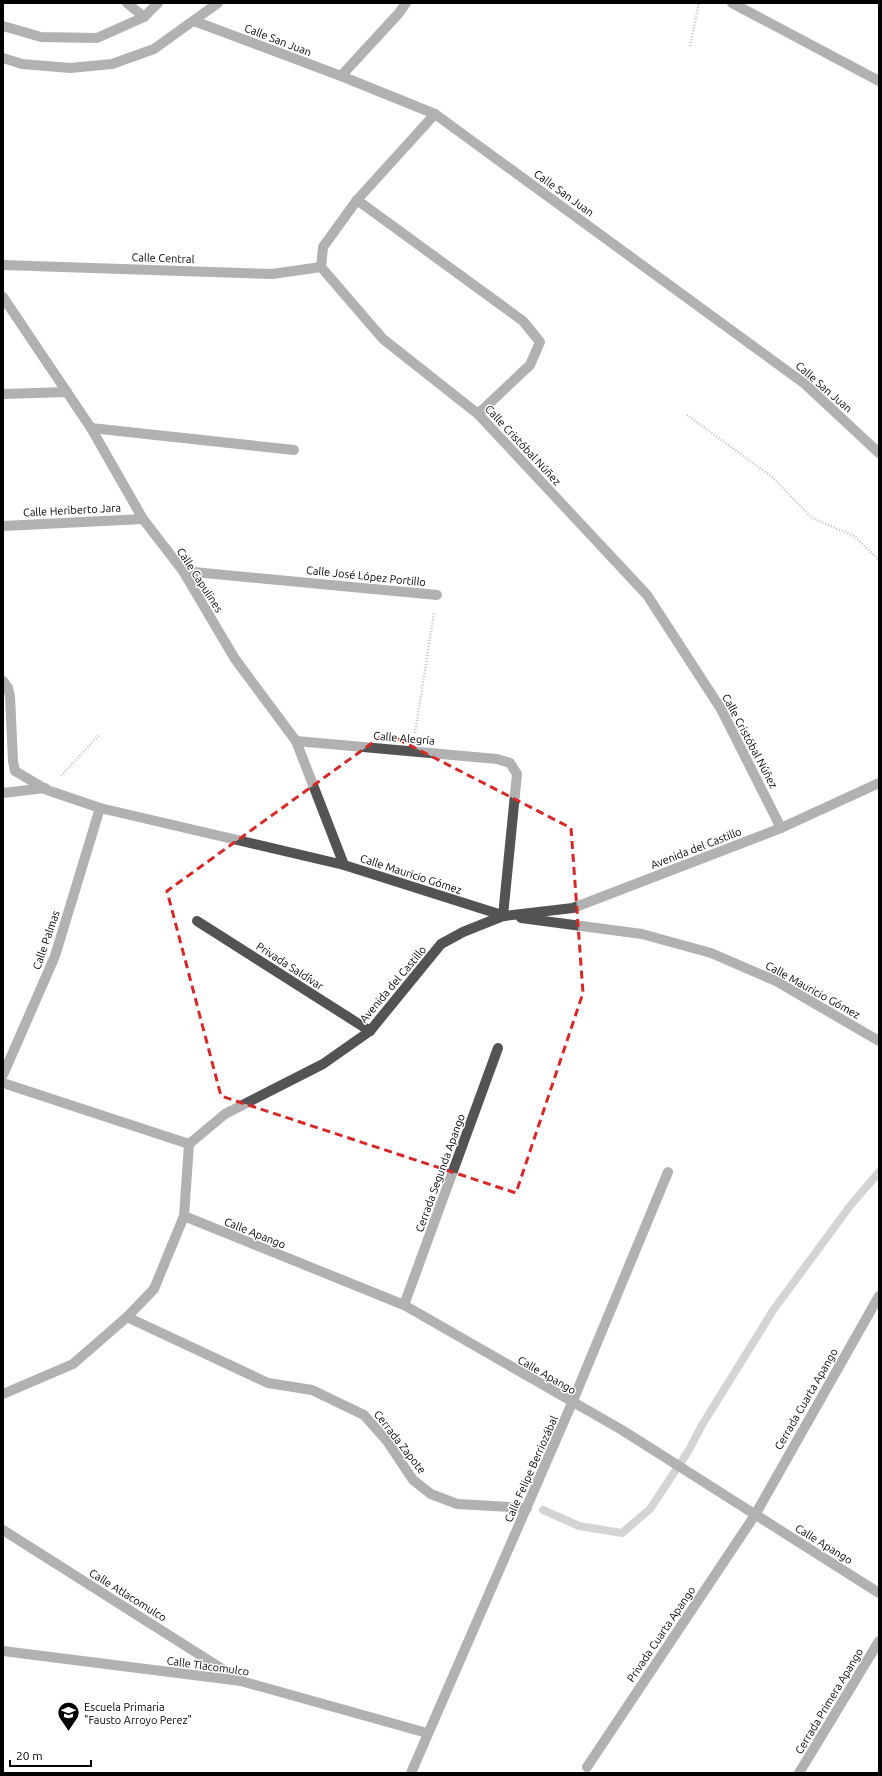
<svg xmlns="http://www.w3.org/2000/svg" width="882" height="1776" font-family="Ubuntu,sans-serif">
<style>
.lines{fill:none;stroke-linecap:round;stroke-linejoin:round}
.stream{stroke:#a1a1a1;stroke-width:8}
.path{stroke:#757575;stroke-width:2.5;stroke-dasharray:1 2;stroke-linecap:butt}
.minor{stroke:#535353;stroke-width:10}
.marked{fill:none;stroke:#d62828;stroke-width:3;stroke-dasharray:8 5;stroke-linejoin:round}
.labels{text-anchor:middle;dominant-baseline:central;stroke-width:3;stroke-linejoin:round;paint-order:stroke}
.street-label{font-size:11px;fill:#000;stroke:#fff}
.poi-label{font-size:11px;fill:#000;stroke:#fff;text-anchor:start}
</style>
<rect width="100%" height="100%" fill="#fff"/>
<g class="lines">
<path class="stream" d="M 543,1510 L 579,1526 L 622,1533 L 650,1509 L 689,1450 L 702,1425 L 774,1309 L 850,1206 L 879,1172"/>
<g class="path">
<path d="M 690,46 L 699,3"/>
<path d="M 687,415 L 772,477 L 812,518 L 854,536 L 879,560"/>
<path d="M 415,733 L 434,613"/>
<path d="M 61,776 L 99,735"/>
</g>
<g class="minor">
<path d="M 127,3 L 144,17"/>
<path d="M 732,3 L 879,81"/>
<path d="M 194,21 L 341,76 L 435,114 L 805,384 L 879,453"/>
<path d="M 3,26 L 41,37 L 97,38 L 144,17 L 158,3"/>
<path d="M 3,58 L 22,64 L 70,68 L 112,64 L 154,49 L 218,3"/>
<path d="M 341,76 L 399,13 L 406,3"/>
<path d="M 435,114 L 357,200 L 323,247 L 321,267 L 383,339 L 478,414 L 647,595 L 721,709 L 781,828"/>
<path d="M 357,200 L 523,321 L 540,342 L 530,365 L 478,414"/>
<path d="M 3,265 L 272,274 L 321,267"/>
<path d="M 3,297 L 91,428 L 143,519 L 183,571 L 235,659 L 296,741 L 344,865"/>
<path d="M 3,394 L 67,392"/>
<path d="M 91,428 L 294,450"/>
<path d="M 3,526 L 143,519"/>
<path d="M 183,571 L 437,595"/>
<path d="M 3,681 L 8,688 L 10,696 L 13,761 L 15,771 L 47,790 L 100,808 L 344,865 L 505,916"/>
<path d="M 296,741 L 497,759 L 510,763 L 517,774 L 503,916"/>
<path d="M 3,793 L 45,788"/>
<path d="M 521,918 L 642,934 L 711,953 L 776,981 L 879,1041"/>
<path d="M 197,921 L 370,1031"/>
<path d="M 3,1075 L 55,956 L 100,808"/>
<path d="M 3,1083 L 189,1144"/>
<path d="M 184,1216 L 404,1305 L 622,1430 L 879,1593"/>
<path d="M 404,1305 L 498,1048"/>
<path d="M 127,1317 L 268,1383 L 312,1390 L 364,1415 L 387,1441 L 413,1480 L 431,1494 L 457,1504 L 527,1508"/>
<path d="M 3,1394 L 73,1364 L 127,1317 L 154,1289 L 184,1216 L 189,1144 L 225,1114 L 323,1064 L 370,1031 L 441,944 L 463,932 L 503,916 L 573,908 L 781,828 L 879,783"/>
<path d="M 3,1530 L 238,1679"/>
<path d="M 3,1651 L 241,1681 L 427,1733"/>
<path d="M 587,1767 L 755,1515 L 879,1296"/>
<path d="M 411,1773 L 572,1403 L 668,1172"/>
<path d="M 799,1773 L 879,1641"/>
</g>
</g>
<path d="M0 0H882V1776H0ZM 386,733 L 571,828 L 583,993 L 516,1193 L 221,1096 L 167,891 Z" fill="#fff" fill-opacity=".55" fill-rule="evenodd"/>
<path class="marked" d="M 386,733 L 571,828 L 583,993 L 516,1193 L 221,1096 L 167,891 Z"/>
<defs>
<symbol id="school-pin" viewBox="-11 -11 22 30"><path d="M0 17L-7.5 6A9.5 9.5 0 1 1 7.5 6Z" fill="#000" stroke="#fff"/><path d="M0-5L7-2L0 1L-7-2ZM-4 1L0 2.5L4 1V4Q0 6-4 4Z" fill="#fff"/></symbol>
</defs>
<g fill-rule="evenodd">
<use href="#school-pin" x="56" y="1700" width="25" height="34"/>
</g>
<g class="labels">
<g class="street-label">
<text transform="translate(278 40) rotate(21)">Calle San Juan</text>
<text transform="translate(564 193) rotate(36)">Calle San Juan</text>
<text transform="translate(163 258) rotate(2)">Calle Central</text>
<text transform="translate(824 387) rotate(41)">Calle San Juan</text>
<text transform="translate(523 445) rotate(47)">Calle Cristóbal Núñez</text>
<text transform="translate(72 510) rotate(-3)">Calle Heriberto Jara</text>
<text transform="translate(366 576) rotate(6)">Calle José López Portillo</text>
<text transform="translate(200 580) rotate(57)">Calle Capulines</text>
<text transform="translate(404 738) rotate(5)">Calle Alegría</text>
<text transform="translate(750 741) rotate(62)">Calle Cristóbal Núñez</text>
<text transform="translate(696 848) rotate(-21)">Avenida del Castillo</text>
<text transform="translate(411 874) rotate(18)">Calle Mauricio Gómez</text>
<text transform="translate(46 940) rotate(-71)">Calle Palmas</text>
<text transform="translate(290 966) rotate(33)">Privada Saldívar</text>
<text transform="translate(393 984) rotate(-50)">Avenida del Castillo</text>
<text transform="translate(813 990) rotate(29)">Calle Mauricio Gómez</text>
<text transform="translate(440 1173) rotate(-70)">Cerrada Segunda Apango</text>
<text transform="translate(255 1233) rotate(22)">Calle Apango</text>
<text transform="translate(547 1375) rotate(30)">Calle Apango</text>
<text transform="translate(806 1399) rotate(-60)">Cerrada Cuarta Apango</text>
<text transform="translate(400 1442) rotate(52)">Cerrada Zapote</text>
<text transform="translate(531 1469) rotate(-66)">Calle Felipe Berriozábal</text>
<text transform="translate(824 1544) rotate(32)">Calle Apango</text>
<text transform="translate(128 1595) rotate(32)">Calle Atlacomulco</text>
<text transform="translate(661 1634) rotate(-56)">Privada Cuarta Apango</text>
<text transform="translate(208 1666) rotate(8)">Calle Tlacomulco</text>
<text transform="translate(829 1701) rotate(-59)">Cerrada Primera Apango</text>
</g>
<g class="poi-label">
<text x="84" y="1707">Escuela Primaria<tspan x="84" dy="13">"Fausto Arroyo Perez"</tspan></text>
</g>
</g>
<rect width="882" height="1776" fill="none" stroke="#000000" stroke-width="8"/>
<path d="M10 1760v6h81v-6" fill="none" stroke="#000000" stroke-width="2"/>
<text x="16" y="1760" font-size="12" fill="#000000" stroke="#ffffff" stroke-width="3" paint-order="stroke">20 m</text>
</svg>
